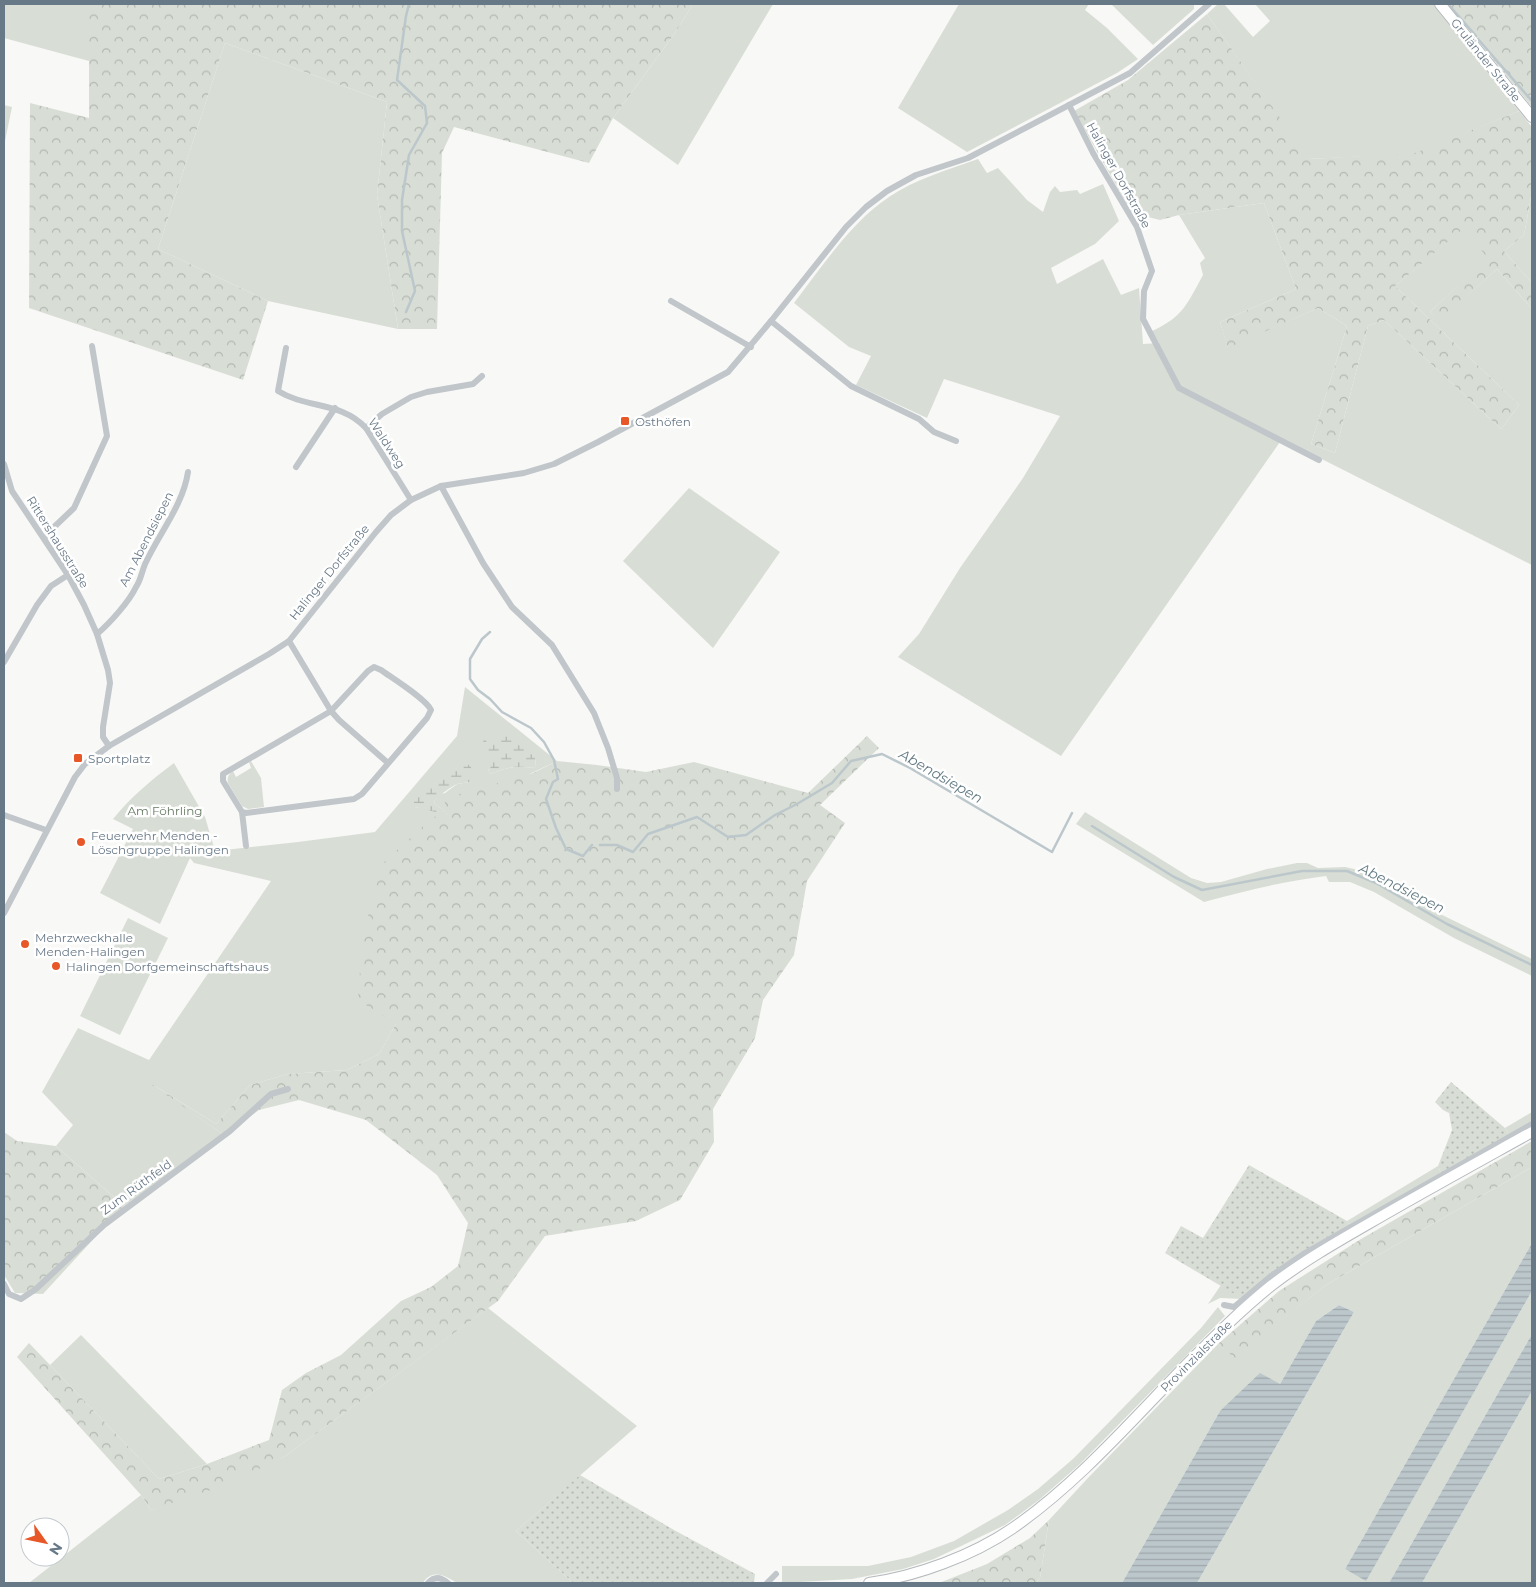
<svg xmlns="http://www.w3.org/2000/svg" width="1536" height="1587" font-family="Montserrat,sans-serif">
<style>
.green{fill:#d8ded5;fill-rule:evenodd}
.forest{fill:url(#forest-crowns)}
.wetland{fill:url(#wetland-marsh)}
.garden{fill:url(#garden-dots)}
.water{fill:url(#water-rules)}
.lines{fill:none;stroke-linecap:round;stroke-linejoin:round}
.stream{stroke:#bcc7cc;stroke-width:2.5}
.primary-casing{stroke:#b5babe;stroke-width:12}
.minor{stroke:#c1c6ca;stroke-width:6}
.primary{stroke:#fff;stroke-width:10}
.poi-dot{fill:#e75727;stroke:#fff;stroke-width:2}
.labels{text-anchor:middle;dominant-baseline:central;stroke-width:5;stroke-linejoin:round;paint-order:stroke}
.street-label{font-size:12px;fill:#677887;stroke:#fff}
.poi-label{font-size:12px;fill:#677887;stroke:#fff;text-anchor:start}
.park-label{font-size:12px;fill:#667962;stroke:#fff}
.water-label{font-size:14px;font-style:italic;fill:#637a83;stroke:#fff}
</style>
<defs>
<pattern id="forest-crowns" width="20" height="18" patternUnits="userSpaceOnUse" patternTransform="scale(1.25)"><rect width="20" height="18" fill="#d8ded5"/><path d="M2 6a3 3 0 1 1 6 0M12 15a3 3 0 1 1 6 0" fill="none" stroke="#b3b9b2"/></pattern>
<pattern id="wetland-marsh" width="20" height="14" patternUnits="userSpaceOnUse" patternTransform="scale(1.25)"><rect width="20" height="14" fill="#d8ded5"/><path d="M1 5h8M5 5V1M11 12h8M15 12V8" fill="none" stroke="#b3b9b2"/></pattern>
<pattern id="garden-dots" width="8" height="8" patternUnits="userSpaceOnUse" patternTransform="scale(1.25)"><rect width="8" height="8" fill="#d8ded5"/><path d="M2 2h.1M6 6h.1" fill="none" stroke="#b3b9b2" stroke-width="1.8" stroke-linecap="round"/></pattern>
<pattern id="water-rules" width="6" height="5" patternUnits="userSpaceOnUse" patternTransform="scale(1.25)"><rect width="6" height="5" fill="#bcc7cc"/><path d="M0 2.5h6" fill="none" stroke="#9da6ab"/></pattern>
</defs>
<rect width="100%" height="100%" fill="#f8f8f6"/>
<g class="green">
<path d="M 4,4 L 89,4 L 89,61 L 4,38 Z"/>
<path d="M 693,4 L 773,4 L 678,165 L 613,118 L 675,33 Z"/>
<path d="M 959,4 L 1089,4 L 1085,10 L 1107,28 L 1138,59 L 1117,73 L 967,152 L 898,108 Z"/>
<path d="M 1111,4 L 1194,4 L 1194,9 L 1153,45 Z"/>
<path d="M 1218,4 L 1224,4 L 1253,37 L 1270,21 L 1255,4 L 1433,4 L 1519,111 L 1415,154 L 1308,159 L 1207,14 Z"/>
<path d="M 225,43 L 387,102 L 377,195 L 398,329 L 268,301 L 158,249 Z"/>
<path d="M 4,105 L 12,107 L 4,146 Z"/>
<path d="M 978,159 L 987,173 L 998,168 L 1027,200 L 1043,212 L 1050,192 L 1055,186 L 1060,192 L 1077,190 L 1080,194 L 1103,184 L 1119,221 L 1095,244 L 1051,268 L 1057,284 L 1103,259 L 1121,295 L 1139,288 L 1143,344 L 1159,343 L 1152,331 C 1183,317 1187,304 1203,275 L 1200,263 L 1205,258 L 1179,215 L 1264,203 L 1296,289 L 1220,322 L 1228,347 L 1318,308 L 1347,326 L 1311,444 L 1335,453 L 1368,326 L 1384,320 L 1501,429 L 1519,405 L 1395,286 L 1463,228 L 1488,257 L 1430,312 L 1439,320 L 1497,269 L 1532,309 L 1532,565 L 1282,439 L 1061,756 L 898,657 L 919,634 L 960,568 L 1023,478 L 1060,416 L 944,379 L 927,418 L 856,385 L 871,356 L 849,347 L 794,303 C 821,268 852,221 889,197 C 915,179 948,170 978,159 Z"/>
<path d="M 1532,192 L 1532,283 L 1504,251 L 1524,235 Z"/>
<path d="M 689,488 L 780,552 L 713,648 L 623,561 Z"/>
<path d="M 465,687 L 557,761 L 450,812 L 446,815 L 396,1024 L 379,1054 L 347,1070 L 288,1074 L 250,1085 L 216,1124 L 152,1084 L 224,1135 L 124,1206 L 56,1146 L 73,1125 L 42,1092 L 78,1028 L 149,1060 L 271,881 L 194,863 L 190,858 L 160,924 L 100,893 L 133,829 L 113,819 C 131,797 151,780 174,763 L 205,817 L 215,851 L 298,842 L 375,832 L 457,736 ZM 535,757 L 536,768 C 517,766 508,766 491,774 L 488,770 L 492,767 ZM 452,772 L 469,782 L 457,784 L 445,793 L 439,794 L 434,801 L 435,804 L 446,812 L 415,807 Z"/>
<path d="M 251,761 L 261,778 L 264,807 L 248,809 L 242,806 L 228,783 C 227,778 228,775 233,771 L 236,777 L 251,768 L 249,762 Z"/>
<path d="M 1085,812 L 1191,878 L 1207,883 L 1221,882 L 1267,869 L 1297,863 L 1307,863 L 1318,868 L 1345,867 L 1363,871 L 1434,911 L 1532,959 L 1532,976 L 1454,938 L 1374,892 L 1350,882 L 1329,882 L 1326,876 C 1285,881 1244,891 1204,902 L 1076,824 Z"/>
<path d="M 128,918 L 168,938 L 120,1035 L 80,1016 Z"/>
<path d="M 1532,1112 L 1532,1124 L 1510,1136 L 1505,1128 Z"/>
<path d="M 1438,1166 L 1442,1175 L 1350,1226 L 1347,1221 Z"/>
<path d="M 1532,1167 L 1532,1243 L 1345,1569 L 1366,1580 L 1532,1291 L 1532,1334 L 1389,1583 L 1197,1583 L 1354,1312 L 1339,1305 L 1316,1321 L 1280,1384 L 1220,1411 L 1122,1583 L 1036,1583 L 1040,1578 L 1049,1520 L 1087,1479 L 1218,1344 L 1235,1357 L 1326,1285 Z"/>
<path d="M 1221,1285 L 1243,1299 L 1220,1298 L 1208,1304 Z"/>
<path d="M 1218,1307 L 1225,1316 L 1080,1464 L 1039,1500 L 1005,1525 L 934,1559 L 903,1569 L 852,1579 L 782,1583 L 782,1566 L 868,1566 L 911,1557 L 954,1541 L 1008,1510 L 1038,1489 L 1074,1458 L 1201,1328 Z"/>
<path d="M 488,1308 L 637,1426 L 516,1531 L 571,1581 L 570,1583 L 457,1583 C 446,1576 432,1568 423,1583 L 29,1583 L 141,1495 L 151,1510 L 284,1457 Z"/>
<path d="M 81,1335 L 207,1464 L 159,1479 L 50,1365 Z"/>
<path d="M 1532,1391 L 1532,1583 L 1422,1583 Z"/>
</g>
<g class="forest">
<path d="M 89,4 L 693,4 L 675,33 L 613,118 L 589,163 L 454,127 L 442,153 L 437,329 L 398,329 L 377,195 L 387,102 L 225,43 L 158,249 L 268,301 L 243,380 L 29,308 L 30,103 L 89,118 Z"/>
<path d="M 1448,4 L 1532,4 L 1532,107 Z"/>
<path d="M 1207,14 L 1309,159 L 1415,153 L 1519,111 L 1532,127 L 1532,192 L 1524,235 L 1504,251 L 1532,283 L 1532,309 L 1497,269 L 1439,321 L 1430,312 L 1487,257 L 1463,229 L 1395,286 L 1519,405 L 1501,429 L 1384,320 L 1368,326 L 1335,453 L 1311,444 L 1347,326 L 1318,308 L 1228,348 L 1220,322 L 1296,289 L 1264,203 L 1179,215 L 1160,220 L 1132,213 L 1074,111 L 1128,80 Z"/>
<path d="M 867,736 L 879,748 L 820,805 L 845,823 L 807,881 L 794,955 L 763,1000 L 755,1038 L 713,1109 L 714,1142 L 680,1200 L 636,1221 L 545,1236 L 498,1301 L 284,1457 L 223,1486 L 151,1510 L 141,1495 L 17,1357 L 29,1343 L 159,1479 L 207,1464 L 269,1440 L 282,1390 L 306,1373 L 341,1355 L 401,1301 L 431,1287 L 458,1266 L 468,1223 L 437,1175 L 366,1120 L 299,1100 L 259,1110 L 224,1135 L 139,1076 L 216,1124 L 250,1085 L 288,1074 L 347,1070 L 379,1054 L 396,1024 L 358,1000 L 362,940 L 381,865 L 433,817 L 446,815 L 449,812 L 445,807 L 445,798 L 533,773 L 557,761 L 597,765 L 646,772 L 694,762 L 808,793 Z"/>
<path d="M 4,1132 L 17,1141 L 56,1146 L 124,1206 L 43,1294 L 15,1293 L 4,1275 Z"/>
<path d="M 1532,1141 L 1532,1167 L 1326,1285 L 1235,1358 L 1218,1344 L 1279,1291 L 1361,1239 Z"/>
<path d="M 1049,1520 L 1040,1578 L 1036,1583 L 939,1583 L 987,1564 L 1030,1538 Z"/>
</g>
<g class="wetland">
<path d="M 494,734 L 508,737 L 535,757 L 536,768 C 517,766 508,766 491,774 L 488,770 L 491,767 L 482,737 Z"/>
<path d="M 463,760 L 471,767 L 472,777 L 469,782 C 466,783 460,783 457,784 C 452,786 437,797 434,801 L 435,804 L 446,812 L 444,814 L 415,807 L 413,797 L 447,770 L 452,772 Z"/>
</g>
<g class="garden">
<path d="M 1451,1082 L 1505,1128 L 1510,1136 L 1442,1175 L 1438,1166 L 1452,1130 L 1449,1113 L 1443,1110 L 1435,1102 Z"/>
<path d="M 1249,1165 L 1347,1221 L 1350,1226 L 1243,1299 L 1165,1253 L 1181,1226 L 1203,1238 Z"/>
<path d="M 580,1475 L 674,1530 L 755,1574 L 754,1583 L 570,1583 L 571,1581 L 516,1531 Z"/>
</g>
<g class="water">
<path d="M 1532,1243 L 1532,1291 L 1366,1581 L 1345,1569 Z"/>
<path d="M 1339,1305 L 1354,1312 L 1197,1583 L 1122,1583 L 1220,1411 L 1260,1373 L 1280,1384 L 1316,1321 Z"/>
<path d="M 1532,1334 L 1532,1391 L 1422,1583 L 1389,1583 Z"/>
</g>
<g class="lines">
<g class="stream">
<path d="M 1448,4 L 1476,36"/>
<path d="M 1478,39 L 1532,101"/>
<path d="M 406,312 L 415,291 L 402,231 L 402,200 L 409,155 L 427,123 L 425,106 L 397,80 L 406,16 L 409,4"/>
<path d="M 490,632 L 482,639 L 470,659 L 470,679 L 478,690 L 490,699 L 502,712 L 531,728 L 544,742 L 554,760 L 558,779 L 553,782 L 546,799 L 556,828 L 566,849 L 583,856 L 592,845"/>
<path d="M 1092,826 L 1174,877 L 1202,890 L 1302,871 L 1347,871 L 1376,883 L 1447,924 L 1532,965"/>
<path d="M 600,845 L 617,845 L 633,852 L 648,834 L 697,817 L 728,837 L 746,835 L 775,815 L 797,804 L 832,783 L 851,761 L 882,754 L 910,768 L 1052,852 L 1072,813"/>
</g>
<defs>
<g id="primary">
<path d="M 1440,4 L 1532,117"/>
<path d="M 869,1583 C 917,1576 972,1556 1013,1528 C 1079,1482 1132,1420 1188,1363 C 1215,1336 1242,1309 1272,1285 C 1302,1262 1335,1243 1368,1224 C 1423,1192 1478,1162 1532,1132"/>
</g>
</defs>
<use href="#primary" class="primary-casing"/>
<g class="minor">
<path d="M 1069,105 L 1093,153 L 1137,227 L 1152,271 L 1144,291 L 1143,319 L 1179,388 L 1319,460"/>
<path d="M 671,301 L 751,347"/>
<path d="M 771,321 L 851,386 L 919,419 L 934,432 L 956,441"/>
<path d="M 286,348 L 278,391 C 307,409 341,401 366,428 L 411,500"/>
<path d="M 366,428 L 382,414 L 411,397 L 427,392 L 473,384 L 482,376"/>
<path d="M 4,464 L 12,491 L 68,575 L 84,605 L 97,634 L 108,670 L 110,683 L 103,727 L 103,737 L 109,746"/>
<path d="M 296,467 L 335,408"/>
<path d="M 441,486 L 483,563 L 512,607 L 552,645 L 594,713 L 608,748 L 617,778 L 617,789"/>
<path d="M 45,540 L 53,528 L 74,508 L 107,436 L 92,346"/>
<path d="M 97,634 C 109,624 129,602 136,587 C 141,580 142,570 146,562 C 160,532 183,505 188,472"/>
<path d="M 289,641 L 331,711 L 339,720 L 388,763"/>
<path d="M 4,662 L 37,605 L 51,586 L 68,575"/>
<path d="M 374,667 L 381,670 C 392,678 426,699 431,710 L 427,718 L 362,794 L 354,799 L 246,813 L 242,812 L 223,781 L 223,774 L 331,711 L 368,671 Z"/>
<path d="M 242,812 L 246,846"/>
<path d="M 4,815 L 46,830"/>
<path d="M 4,913 L 75,777 L 85,764 L 109,746 L 269,654 L 289,641 L 376,532 L 391,515 L 411,500 L 441,486 L 524,473 L 554,464 L 598,442 L 728,372 L 771,321 L 846,227 L 866,207 L 887,191 L 916,175 L 968,158 L 1130,73 L 1209,4"/>
<path d="M 4,1284 L 9,1294 L 21,1299 L 36,1289 L 104,1225 L 230,1131 L 271,1094 L 288,1089"/>
<path d="M 1224,1305 L 1234,1307 L 1271,1276 L 1305,1253 L 1532,1124"/>
<path d="M 428,1583 C 434,1576 441,1577 448,1583"/>
<path d="M 767,1583 L 776,1574"/>
</g>
<use href="#primary" class="primary"/>
</g>
<g class="poi-dot">
<rect x="620" y="416" width="10" height="10" rx="2.5"/>
<rect x="73" y="753" width="10" height="10" rx="2.5"/>
<circle cx="81" cy="842" r="5"/>
<circle cx="25" cy="944" r="5"/>
<circle cx="56" cy="966" r="5"/>
</g>
<g class="labels">
<g class="street-label">
<text transform="translate(1486 60) rotate(51)">Gruländer Straße</text>
<text transform="translate(1119 175) rotate(61)">Halinger Dorfstraße</text>
<text transform="translate(387 443) rotate(57)">Waldweg</text>
<text transform="translate(146 539) rotate(-63)">Am Abendsiepen</text>
<text transform="translate(58 542) rotate(58)">Rittershausstraße</text>
<text transform="translate(329 572) rotate(-51)">Halinger Dorfstraße</text>
<text transform="translate(136 1187) rotate(-36)">Zum Rüthfeld</text>
<text transform="translate(1196 1356) rotate(-45)">Provinzialstraße</text>
</g>
<g class="poi-label">
<text x="635" y="421">Osthöfen</text>
<text x="88" y="758">Sportplatz</text>
<text x="91" y="835">Feuerwehr Menden -<tspan x="91" dy="14">Löschgruppe Halingen</tspan></text>
<text x="35" y="937">Mehrzweckhalle<tspan x="35" dy="14">Menden-Halingen</tspan></text>
<text x="66" y="966">Halingen Dorfgemeinschaftshaus</text>
</g>
<g class="park-label">
<text x="165" y="810">Am Föhrling</text>
</g>
<g class="water-label">
<text transform="translate(941 776) rotate(30)">Abendsiepen</text>
<text transform="translate(1402 888) rotate(27)">Abendsiepen</text>
</g>
</g>
<rect width="1536" height="1587" fill="none" stroke="#677887" stroke-width="10"/>
<g transform="translate(45 1542) rotate(123)"><circle r="24" fill="#ffffff" stroke="#c2c9cf"/>
<path d="M0-4L9 19L0 12L-9 19Z" fill="#e75727"/>
<text y="-8" font-size="14" font-weight="bold" text-anchor="middle" fill="#677887">N</text>
</g>
</svg>
